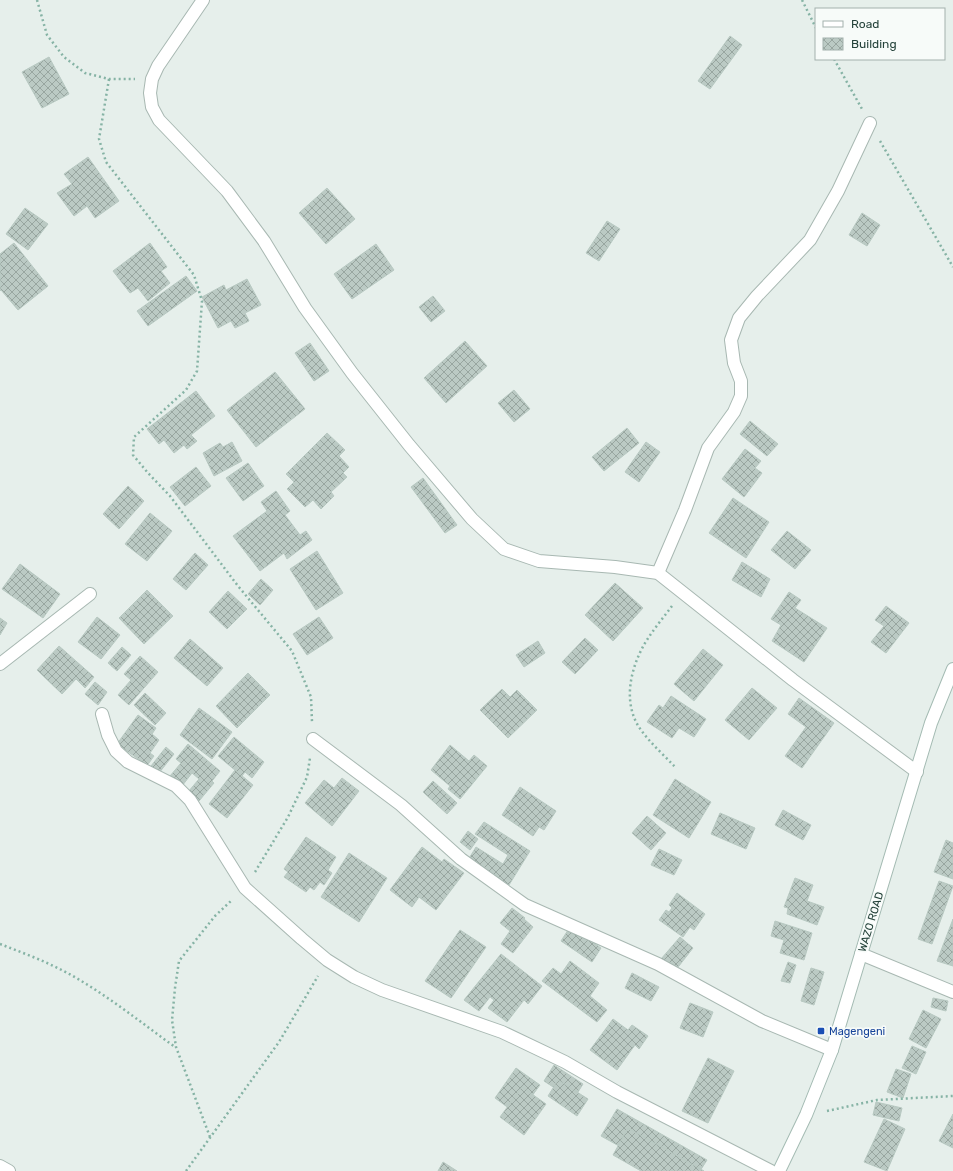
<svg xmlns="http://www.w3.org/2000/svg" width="953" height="1171" font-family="Rubik,sans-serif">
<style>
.building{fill:url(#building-cross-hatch);stroke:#b8c9c2}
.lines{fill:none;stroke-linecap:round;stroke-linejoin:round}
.street-casing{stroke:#a8b8b2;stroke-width:14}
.secondary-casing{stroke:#a4bbb3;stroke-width:14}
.path{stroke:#86b3a5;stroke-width:2.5;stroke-dasharray:2 3;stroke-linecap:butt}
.street{stroke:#fff;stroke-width:12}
.secondary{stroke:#fff;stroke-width:12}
.transit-dot{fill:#1a4fb4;stroke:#f7fbf9;stroke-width:1.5}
.labels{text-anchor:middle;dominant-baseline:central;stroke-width:3.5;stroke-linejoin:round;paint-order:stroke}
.street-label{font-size:11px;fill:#24423a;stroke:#f7fbf9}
.transit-label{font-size:11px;fill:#164399;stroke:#f7fbf9;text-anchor:start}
</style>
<defs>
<pattern id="building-cross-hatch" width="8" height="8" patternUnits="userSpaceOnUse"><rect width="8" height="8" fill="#bbcac4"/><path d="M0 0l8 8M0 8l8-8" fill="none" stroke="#98a6a0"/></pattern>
</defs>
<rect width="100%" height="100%" fill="#e6efeb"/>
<g class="building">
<path d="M 730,36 L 742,45 L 710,89 L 698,81 Z"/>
<path d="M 49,57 L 69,94 L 42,108 L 22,72 Z"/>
<path d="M 88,157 L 119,201 L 95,218 L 87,206 L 74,216 L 57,193 L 72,184 L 64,174 Z"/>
<path d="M 327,188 L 355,219 L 326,244 L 299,213 Z"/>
<path d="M 25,208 L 48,224 L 28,250 L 6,234 Z"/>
<path d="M 862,213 L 880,225 L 867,246 L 849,235 Z"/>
<path d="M 607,221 L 620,229 L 599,261 L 586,253 Z"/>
<path d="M 14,243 L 48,286 L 18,310 L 1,290 L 0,291 L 0,254 Z"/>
<path d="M 150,243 L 167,267 L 161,271 L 170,283 L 148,301 L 138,288 L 130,293 L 113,271 Z"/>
<path d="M 376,244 L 394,270 L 352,299 L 334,274 Z"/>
<path d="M 186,276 L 197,291 L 148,326 L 137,311 Z"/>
<path d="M 247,279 L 261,305 L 245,313 L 249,321 L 235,328 L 231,321 L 218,328 L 202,297 L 224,285 L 226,290 Z"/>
<path d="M 433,296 L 445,311 L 431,322 L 419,307 Z"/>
<path d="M 465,341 L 487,366 L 446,403 L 424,378 Z"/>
<path d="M 310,343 L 329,371 L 314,381 L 295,353 Z"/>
<path d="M 275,372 L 305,409 L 256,447 L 227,410 Z"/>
<path d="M 514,390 L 530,409 L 514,422 L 498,403 Z"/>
<path d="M 196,391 L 215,416 L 191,435 L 197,441 L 187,449 L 184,445 L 174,453 L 164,440 L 159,444 L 147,429 Z"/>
<path d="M 750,421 L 778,444 L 767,456 L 740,434 Z"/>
<path d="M 627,428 L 639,443 L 604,471 L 592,457 Z"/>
<path d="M 327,433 L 345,450 L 339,456 L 349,467 L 343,473 L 347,477 L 331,492 L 334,496 L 321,509 L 313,500 L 305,507 L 287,489 L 294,482 L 286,474 Z"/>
<path d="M 232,442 L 242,461 L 214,476 L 203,453 L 220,443 L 223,447 Z"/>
<path d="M 646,442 L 660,452 L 639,482 L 625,472 Z"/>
<path d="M 745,449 L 761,461 L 755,468 L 762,473 L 744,497 L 722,479 Z"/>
<path d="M 248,463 L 264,486 L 243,501 L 226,478 Z"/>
<path d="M 196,467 L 211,486 L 185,506 L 170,487 Z"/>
<path d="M 423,478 L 457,525 L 445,533 L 411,487 Z"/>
<path d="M 128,486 L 144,501 L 119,529 L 103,514 Z"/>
<path d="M 276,491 L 290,511 L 285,515 L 300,535 L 306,531 L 312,540 L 287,559 L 284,553 L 260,571 L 233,536 L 267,511 L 261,502 Z"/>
<path d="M 733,498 L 769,522 L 746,558 L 709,533 Z"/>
<path d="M 150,513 L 172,531 L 147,561 L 125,544 Z"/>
<path d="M 787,531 L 811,550 L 795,569 L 771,550 Z"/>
<path d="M 317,551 L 343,593 L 316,610 L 290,569 Z"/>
<path d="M 195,553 L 208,565 L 186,590 L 173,579 Z"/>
<path d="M 742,562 L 770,579 L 761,597 L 732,580 Z"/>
<path d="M 20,564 L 60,594 L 43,618 L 2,589 Z"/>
<path d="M 261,579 L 273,590 L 260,605 L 248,594 Z"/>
<path d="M 615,583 L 643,608 L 613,641 L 585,615 Z"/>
<path d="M 147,590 L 173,616 L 144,644 L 119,618 Z"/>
<path d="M 228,591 L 247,609 L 227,629 L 209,612 Z"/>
<path d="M 789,592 L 801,600 L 795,608 L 827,628 L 804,662 L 772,641 L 781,625 L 771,619 Z"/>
<path d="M 886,606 L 909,623 L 886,653 L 871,642 L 884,626 L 875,620 Z"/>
<path d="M 97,617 L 120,635 L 101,659 L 78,642 Z"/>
<path d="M 319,617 L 333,638 L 307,655 L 293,634 Z"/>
<path d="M 0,618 L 7,623 L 0,635 Z"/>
<path d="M 585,638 L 598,650 L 575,674 L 562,662 Z"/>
<path d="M 190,639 L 223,668 L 207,686 L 174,658 Z"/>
<path d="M 538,641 L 545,653 L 524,667 L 516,655 Z"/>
<path d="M 59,646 L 94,677 L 85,688 L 76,679 L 62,694 L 37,670 Z"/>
<path d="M 122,647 L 131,655 L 117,671 L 108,663 Z"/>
<path d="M 703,649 L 723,665 L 694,701 L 674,684 Z"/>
<path d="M 140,656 L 158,672 L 129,705 L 118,695 L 131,680 L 124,674 Z"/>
<path d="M 248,673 L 270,695 L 237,728 L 216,706 Z"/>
<path d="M 95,682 L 107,692 L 98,705 L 85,694 Z"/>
<path d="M 752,688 L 777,708 L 749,740 L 725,720 Z"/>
<path d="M 502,689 L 510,697 L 517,690 L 537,710 L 508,738 L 480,710 Z"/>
<path d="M 145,693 L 166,713 L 155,725 L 134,705 Z"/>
<path d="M 671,696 L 706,719 L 694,737 L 679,728 L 672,738 L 647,722 L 659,705 L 663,708 Z"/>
<path d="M 799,698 L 834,723 L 802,768 L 785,756 L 806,727 L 788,714 Z"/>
<path d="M 199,708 L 232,732 L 212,759 L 180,735 Z"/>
<path d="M 138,715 L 156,728 L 152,734 L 159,740 L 150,753 L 154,756 L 146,767 L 140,762 L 141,761 L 117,744 Z"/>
<path d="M 234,737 L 264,762 L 252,778 L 245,772 L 242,776 L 218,756 Z"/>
<path d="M 188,744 L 220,771 L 212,781 L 214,783 L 199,801 L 188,792 L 199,779 L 192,773 L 182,786 L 170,776 L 181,763 L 176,759 Z"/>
<path d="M 450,745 L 469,761 L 474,755 L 487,766 L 460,799 L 448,789 L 450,786 L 431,770 Z"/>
<path d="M 166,747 L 174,754 L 159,773 L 151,766 Z"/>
<path d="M 235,770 L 253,785 L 227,818 L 209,804 Z"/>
<path d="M 342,778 L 359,791 L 332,826 L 305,803 L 324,780 L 334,788 Z"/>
<path d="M 675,779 L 711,802 L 689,838 L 653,815 Z"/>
<path d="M 433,781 L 457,803 L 447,814 L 423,792 Z"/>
<path d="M 520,787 L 556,811 L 544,830 L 539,827 L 533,836 L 502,815 Z"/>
<path d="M 783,810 L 811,825 L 803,840 L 775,825 Z"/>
<path d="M 720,813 L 755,828 L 746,849 L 711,834 Z"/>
<path d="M 647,816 L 666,833 L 651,850 L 632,833 Z"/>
<path d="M 484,822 L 530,851 L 509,885 L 468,860 L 476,847 L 503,864 L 508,855 L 475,834 Z"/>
<path d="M 468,831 L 478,839 L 470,850 L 460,842 Z"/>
<path d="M 306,837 L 336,857 L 328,870 L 332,873 L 324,885 L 320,882 L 314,890 L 310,887 L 306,892 L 284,877 L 288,872 L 284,869 Z"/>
<path d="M 946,840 L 953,843 L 953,879 L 934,872 Z"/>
<path d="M 422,847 L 442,862 L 444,859 L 464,873 L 436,910 L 419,897 L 412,907 L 390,890 Z"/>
<path d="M 659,849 L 682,860 L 674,875 L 651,865 Z"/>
<path d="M 349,853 L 387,878 L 359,922 L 321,897 Z"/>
<path d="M 795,878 L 813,885 L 807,901 L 824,907 L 817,925 L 787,914 L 788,908 L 784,907 Z"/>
<path d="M 939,881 L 953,886 L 932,944 L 918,939 Z"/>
<path d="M 677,893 L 705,914 L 694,930 L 690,927 L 683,937 L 659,920 L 666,910 L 669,912 L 672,908 L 669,905 Z"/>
<path d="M 512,908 L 525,918 L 524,919 L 533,927 L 513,953 L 501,944 L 510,931 L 500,923 Z"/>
<path d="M 953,919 L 953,966 L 937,961 Z"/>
<path d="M 775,921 L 812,933 L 804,960 L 780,953 L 784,940 L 771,936 Z"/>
<path d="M 570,927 L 601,948 L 592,962 L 561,941 Z"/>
<path d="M 460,930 L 486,947 L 451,998 L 425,981 Z"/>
<path d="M 680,937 L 693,948 L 675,971 L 661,959 Z"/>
<path d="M 501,954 L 542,986 L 528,1004 L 524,1000 L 507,1022 L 488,1008 L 494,1000 L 490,997 L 479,1011 L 464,1000 Z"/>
<path d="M 570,961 L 599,983 L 590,996 L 607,1010 L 597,1022 L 542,981 L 553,968 L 561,974 Z"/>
<path d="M 788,962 L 796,965 L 790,983 L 781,981 Z"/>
<path d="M 811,968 L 824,972 L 814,1005 L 801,1001 Z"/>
<path d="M 632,973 L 659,987 L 651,1001 L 625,988 Z"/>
<path d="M 933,998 L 948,1001 L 946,1011 L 931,1007 Z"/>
<path d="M 690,1003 L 713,1012 L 703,1037 L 680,1028 Z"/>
<path d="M 923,1010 L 941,1019 L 926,1048 L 909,1039 Z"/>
<path d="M 613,1019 L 628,1030 L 632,1025 L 648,1036 L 639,1049 L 635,1045 L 617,1070 L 590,1050 Z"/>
<path d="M 912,1046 L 926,1052 L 916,1074 L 902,1068 Z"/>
<path d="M 708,1058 L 734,1071 L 708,1123 L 682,1111 Z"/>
<path d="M 554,1065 L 583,1084 L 573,1100 L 544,1081 Z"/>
<path d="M 516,1068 L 540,1085 L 518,1115 L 495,1098 Z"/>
<path d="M 896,1069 L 911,1074 L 903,1098 L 887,1092 Z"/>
<path d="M 558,1080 L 588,1099 L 577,1116 L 548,1096 Z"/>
<path d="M 522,1087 L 546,1104 L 524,1135 L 500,1117 Z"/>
<path d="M 876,1102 L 902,1108 L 899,1121 L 873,1115 Z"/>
<path d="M 617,1109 L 707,1160 L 700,1171 L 664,1171 L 601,1136 Z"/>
<path d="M 953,1114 L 953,1148 L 939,1141 Z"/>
<path d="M 884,1119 L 905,1129 L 887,1171 L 864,1162 Z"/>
<path d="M 628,1128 L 704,1171 L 641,1171 L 613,1155 Z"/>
<path d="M 443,1162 L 457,1171 L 438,1171 Z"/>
</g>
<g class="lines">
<defs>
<g id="street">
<path d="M 203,0 L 158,66 L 152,79 L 150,93 L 152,107 L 159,120 L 227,191 L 264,241 L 305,308 L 352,373 L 409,445 L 472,519 L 504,549 L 539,561 L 615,567 L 658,573 L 793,680 L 917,772"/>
<path d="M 658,573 L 685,510 L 708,448 L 734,412 L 741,396 L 741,381 L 734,363 L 731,340 L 739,318 L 757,296 L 810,240 L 838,191 L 870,123"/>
<path d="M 0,664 L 90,594"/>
<path d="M 102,714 L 108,735 L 116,751 L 128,762 L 176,786 L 190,800 L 245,888 L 302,939 L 327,960 L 354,977 L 382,990 L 502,1032 L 565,1062 L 617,1092 L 771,1171"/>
<path d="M 313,739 L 401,805 L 461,859 L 525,905 L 658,964 L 762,1021 L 832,1050"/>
<path d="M 861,954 L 953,992"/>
<path d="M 0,1166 L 9,1171"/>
</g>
<path id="secondary" d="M 779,1171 L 806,1115 L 832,1050 L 931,723 L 953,669"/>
</defs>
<use href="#street" class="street-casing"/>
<use href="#secondary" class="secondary-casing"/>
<g class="path">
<path d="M 37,0 L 47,35 L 64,57 L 85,73 L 109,79 L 135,79"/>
<path d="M 802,0 L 816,28"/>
<path d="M 834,59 L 862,109"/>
<path d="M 109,79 L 99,139 L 106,162 L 194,275 L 202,301 L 197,371 L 186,390 L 134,437 L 133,455 L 148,473 L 170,496 L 238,586 L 292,651 L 311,697 L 312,722"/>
<path d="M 880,141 L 953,267"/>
<path d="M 672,606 C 663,618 653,630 645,643 C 630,669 622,704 641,730 C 651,744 665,756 676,768"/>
<path d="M 255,872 L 288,817 L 307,777 L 310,758"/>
<path d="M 0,944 C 26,954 53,964 78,979 C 112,999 143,1024 175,1047"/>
<path d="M 827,1111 L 877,1100 L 953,1096"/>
<path d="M 210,1137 L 176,1047 L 172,1020 L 175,988 L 179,961 L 215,916 L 232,900"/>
<path d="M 186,1171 L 279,1042 L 318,976"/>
</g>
<use href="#street" class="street"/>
<use href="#secondary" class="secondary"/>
</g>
<rect class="transit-dot" x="817" y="1027" width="8" height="8" rx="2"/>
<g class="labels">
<g class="street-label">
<text transform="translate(871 922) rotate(-73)">WAZO ROAD</text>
</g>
<g class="transit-label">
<text x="829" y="1031">Magengeni</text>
</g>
</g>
<rect x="815" y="8" width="130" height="52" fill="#f7fbf9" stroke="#a3b1ad"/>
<rect x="823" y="21" width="20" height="6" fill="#ffffff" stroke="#a3b1ad"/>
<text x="851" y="28" font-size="12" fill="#24423a">Road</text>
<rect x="823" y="38" width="20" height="12" fill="url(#building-cross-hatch)" stroke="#a3b1ad"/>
<text x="851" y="48" font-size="12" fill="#24423a">Building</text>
</svg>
